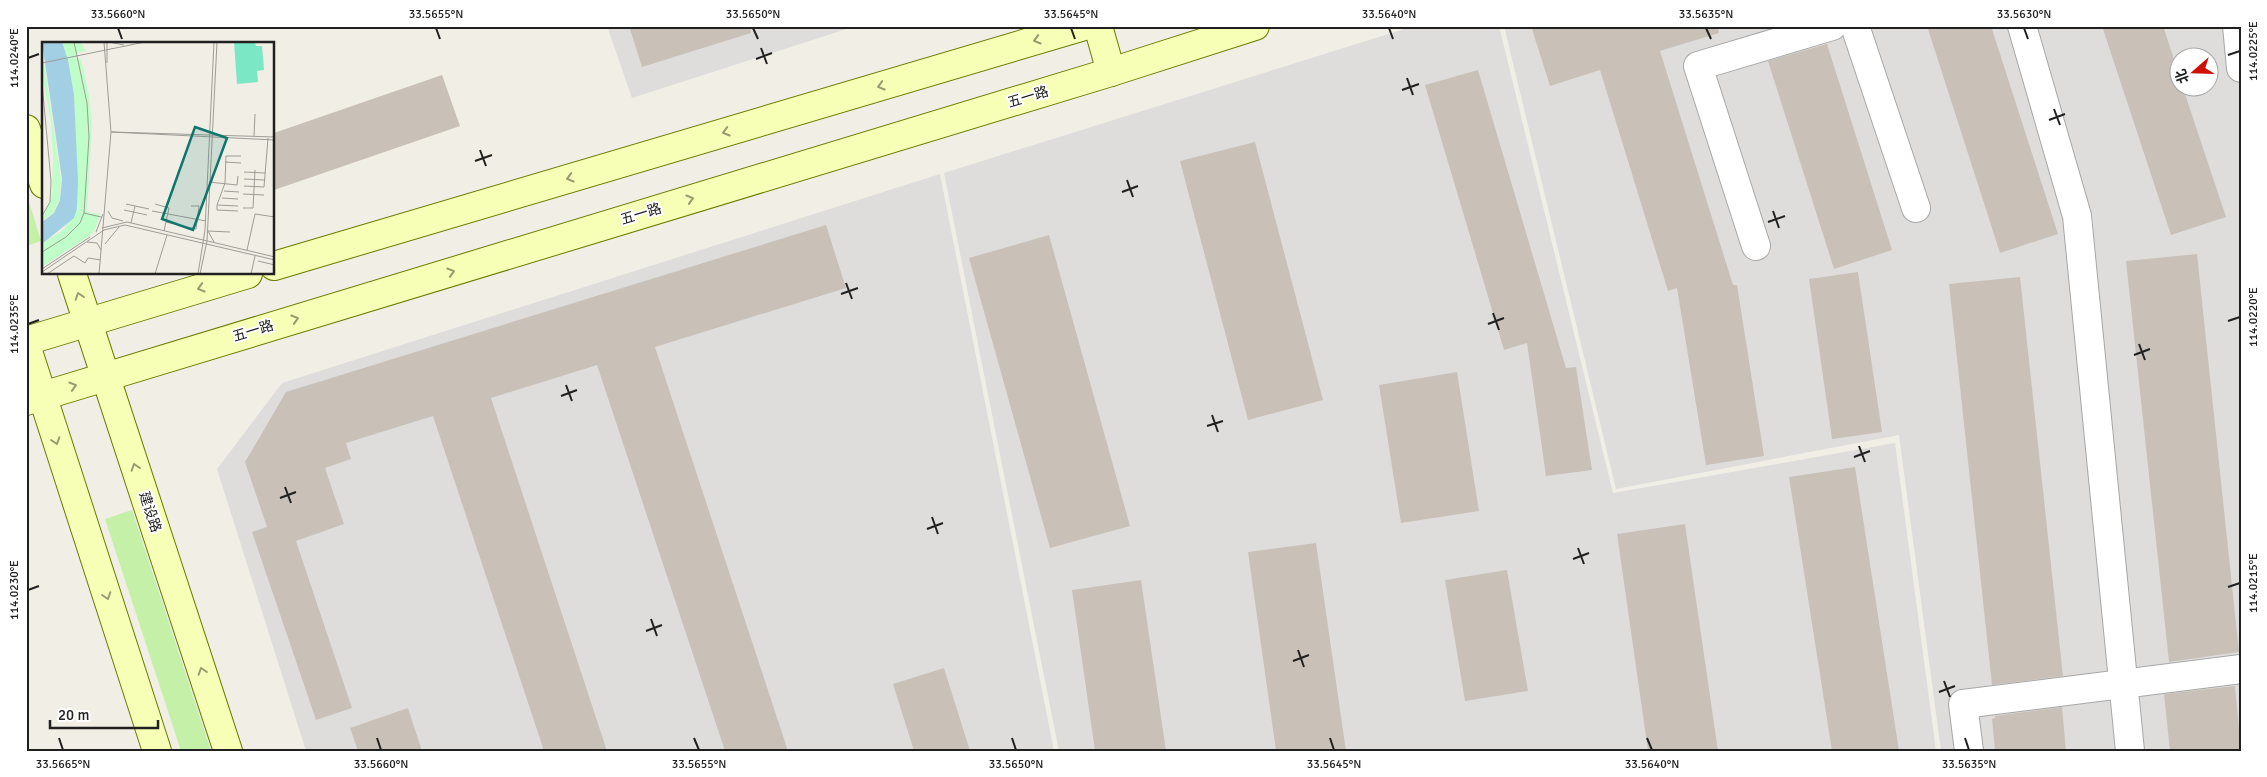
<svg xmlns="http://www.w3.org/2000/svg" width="2267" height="777" font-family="Signika,'Noto Sans SC',sans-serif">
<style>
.residential{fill:#dedddc;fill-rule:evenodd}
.grass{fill:#c5f0a7}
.building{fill:#c9c1b8}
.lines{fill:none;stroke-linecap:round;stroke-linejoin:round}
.street-casing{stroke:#a7a7a7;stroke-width:30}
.secondary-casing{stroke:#667d00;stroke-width:30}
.street{stroke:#fff;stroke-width:28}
.secondary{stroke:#f6ffb5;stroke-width:28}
.oneway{stroke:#969b72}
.ticks{fill:none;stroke:#202020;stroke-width:2}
.labels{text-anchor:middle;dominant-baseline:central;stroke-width:4;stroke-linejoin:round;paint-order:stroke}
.street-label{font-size:14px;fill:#202020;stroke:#fff}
.inset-road{fill:none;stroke:#9d9c96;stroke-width:1}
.view{fill:#0f766e;fill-opacity:0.15;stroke:#0f766e;stroke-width:2.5}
.inset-edge{fill:none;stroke:#202020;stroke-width:2.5}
.neatline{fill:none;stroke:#202020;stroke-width:2}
.ticks-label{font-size:12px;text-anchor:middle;fill:#202020}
</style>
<rect width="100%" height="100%" fill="#f1eee5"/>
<g class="residential">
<path d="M 607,26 L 856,26 L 632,98 Z"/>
<path d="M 1414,26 L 1499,26 L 1613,493 L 1895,443 L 1936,751 L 1059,751 L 944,173 Z"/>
<path d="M 1504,26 L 2241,26 L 2241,751 L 1941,751 L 1899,435 L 1616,489 ZM 2180,58 L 2210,58 L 2210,88 L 2180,88 Z"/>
<path d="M 940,174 L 1054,751 L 306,751 L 217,469 L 282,383 Z"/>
</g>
<g class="grass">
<path d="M 26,192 L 41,241 L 26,246 Z"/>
<path d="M 132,510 L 211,751 L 181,751 L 105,519 Z"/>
</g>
<g class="building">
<path d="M 629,26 L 750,26 L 751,33 L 642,67 Z"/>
<path d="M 1531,26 L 1718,26 L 1719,33 L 1660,51 L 1733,285 L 1737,285 L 1764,456 L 1706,465 L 1677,288 L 1668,291 L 1600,70 L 1550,86 Z"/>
<path d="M 1927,26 L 1991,26 L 2058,234 L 2000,253 Z"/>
<path d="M 2102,26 L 2163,26 L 2180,77 L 2180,88 L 2183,88 L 2226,217 L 2171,235 Z"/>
<path d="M 1827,44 L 1892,250 L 1834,269 L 1768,61 Z"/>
<path d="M 1478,70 L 1566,368 L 1576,367 L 1592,470 L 1546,476 L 1527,343 L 1504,350 L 1425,85 Z"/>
<path d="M 442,75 L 460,126 L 274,190 L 274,133 Z"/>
<path d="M 1255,142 L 1323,400 L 1248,420 L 1180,161 Z"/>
<path d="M 826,225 L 846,288 L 655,347 L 788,751 L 725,751 L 597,365 L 491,398 L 607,751 L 544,751 L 433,416 L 346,443 L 351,459 L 325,468 L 344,524 L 296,541 L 352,708 L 316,720 L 252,532 L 267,527 L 245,462 L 286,392 Z"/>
<path d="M 1049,235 L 1130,526 L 1050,548 L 969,258 Z"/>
<path d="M 2197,254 L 2239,652 L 2169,662 L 2126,261 Z"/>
<path d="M 1858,272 L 1882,432 L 1832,439 L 1809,279 Z"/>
<path d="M 2020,277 L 2063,676 L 1992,685 L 1949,284 Z"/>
<path d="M 1457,372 L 1479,511 L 1401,523 L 1379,385 Z"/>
<path d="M 1855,467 L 1899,751 L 1832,751 L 1789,477 Z"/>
<path d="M 1685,524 L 1718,751 L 1648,751 L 1617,534 Z"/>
<path d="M 1316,543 L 1346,751 L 1276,751 L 1248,552 Z"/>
<path d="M 1507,570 L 1528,691 L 1465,701 L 1445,580 Z"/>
<path d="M 1141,580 L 1166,751 L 1095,751 L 1072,590 Z"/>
<path d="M 944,668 L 970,751 L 914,751 L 893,684 Z"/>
<path d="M 2235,686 L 2241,751 L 2170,751 L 2164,694 Z"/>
<path d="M 2062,707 L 2066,751 L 1995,751 L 1992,719 L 1995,718 L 1995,716 Z"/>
<path d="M 408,708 L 422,751 L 358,751 L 350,728 Z"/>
</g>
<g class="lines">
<defs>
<g id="street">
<path d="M 1855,26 L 1916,208"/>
<path d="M 2022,26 L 2077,216 L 2130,751"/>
<path d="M 2237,26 L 2241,68"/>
<path d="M 1756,246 L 1698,66 L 1832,26"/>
<path d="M 1969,751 L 1963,704 L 2241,669"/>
</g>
<g id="secondary">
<path d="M 1098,26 L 1111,72"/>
<path d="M 26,129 L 44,184"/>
<path d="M 274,266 L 1084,26"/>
<path d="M 72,274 L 228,751"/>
<path d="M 26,341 L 248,274"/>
<path d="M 26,345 L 157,751"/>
<path d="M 26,401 L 1111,72 L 1255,26"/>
</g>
</defs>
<use href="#street" class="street-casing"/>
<use href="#secondary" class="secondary-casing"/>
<use href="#street" class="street"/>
<use href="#secondary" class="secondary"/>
</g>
<defs><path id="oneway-chevron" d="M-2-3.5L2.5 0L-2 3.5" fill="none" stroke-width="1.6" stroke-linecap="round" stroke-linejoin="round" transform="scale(1.25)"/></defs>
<g class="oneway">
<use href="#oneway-chevron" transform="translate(1037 40) rotate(164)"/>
<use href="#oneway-chevron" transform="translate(881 86) rotate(164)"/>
<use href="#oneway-chevron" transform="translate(726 132) rotate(164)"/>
<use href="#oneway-chevron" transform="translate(570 178) rotate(164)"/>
<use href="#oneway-chevron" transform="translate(690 199) rotate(-17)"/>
<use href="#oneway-chevron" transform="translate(451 272) rotate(-17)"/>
<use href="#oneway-chevron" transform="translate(201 288) rotate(164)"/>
<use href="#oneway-chevron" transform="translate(79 296) rotate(-108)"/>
<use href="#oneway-chevron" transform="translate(295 319) rotate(-17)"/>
<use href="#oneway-chevron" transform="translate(73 386) rotate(-17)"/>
<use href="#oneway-chevron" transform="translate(56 441) rotate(72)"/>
<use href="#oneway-chevron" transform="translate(135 467) rotate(-108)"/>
<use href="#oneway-chevron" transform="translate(107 596) rotate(72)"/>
<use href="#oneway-chevron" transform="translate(202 671) rotate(-108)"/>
</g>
<path class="ticks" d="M 118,28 L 122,39M 436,28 L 440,39M 753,28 L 758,39M 1071,28 L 1075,39M 1389,28 L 1393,39M 1706,28 L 1711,39M 2024,28 L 2028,39M 761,48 L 767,64M 2228,55 L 2240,51M 28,58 L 39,54M 756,59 L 772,53M 1407,78 L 1413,95M 1402,90 L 1419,84M 2054,109 L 2060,125M 2049,120 L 2065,114M 480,150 L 486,166M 475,161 L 492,155M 1127,180 L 1133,197M 1122,192 L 1138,186M 1773,211 L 1779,228M 1768,222 L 1785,216M 846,283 L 852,299M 841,294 L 858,288M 1493,313 L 1499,330M 2228,321 L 2240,317M 28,324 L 39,320M 1488,324 L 1504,318M 2139,344 L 2145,360M 2134,355 L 2150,349M 566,385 L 572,401M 561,396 L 577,390M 1212,415 L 1218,432M 1207,426 L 1223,421M 1859,446 L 1865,462M 1854,457 L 1870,451M 285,487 L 291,503M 280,498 L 296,492M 932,517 L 938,534M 927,529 L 943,523M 1578,548 L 1584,564M 1573,559 L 1589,553M 2228,587 L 2240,583M 28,590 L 39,586M 651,619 L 657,636M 646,631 L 662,625M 1298,650 L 1304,667M 1293,661 L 1309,655M 1944,681 L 1950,697M 1939,692 L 1955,686M 59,738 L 63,750M 377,738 L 381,750M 694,738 L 699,750M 1012,738 L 1016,750M 1330,738 L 1334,750M 1647,738 L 1652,750M 1965,738 L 1969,750"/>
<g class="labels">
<g class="street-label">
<text transform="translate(1028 97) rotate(-17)">五一路</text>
<text transform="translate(641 214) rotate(-17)">五一路</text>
<text transform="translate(253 331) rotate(-17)">五一路</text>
<text transform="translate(150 512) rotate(72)">建设路</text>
</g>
</g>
<g transform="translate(42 42)">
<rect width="232" height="232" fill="#f1eee5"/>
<path d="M 20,0 L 39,0 L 44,9 L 33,11 L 34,17 L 39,17 L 47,54 L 50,83 L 45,170 L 58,172 L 53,188 L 47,194 L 0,225 L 0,202 L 21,188 L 36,167 L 32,53 ZM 0,6 L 19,137 L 17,158 L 11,171 L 0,179 L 10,153 L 11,117 L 9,81 L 0,32 Z" fill="#bffec8"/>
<path d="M 192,0 L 213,0 L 214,4 L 220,4 L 222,28 L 215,29 L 216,40 L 195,42 Z" fill="#7ce7c5"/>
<path d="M 0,0 L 20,0 L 26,18 L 32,53 L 36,139 L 35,167 L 32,176 L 0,202 L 0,180 L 12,171 L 18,158 L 20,137 Z" fill="#a2cfe3"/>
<path class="inset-road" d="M 65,0 L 65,21M 67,0 L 82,3M 0,21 L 103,0M 0,41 L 9,139 L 8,160 L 0,174M 69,90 L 233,98M 70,90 L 233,95M 212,94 L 213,72M 183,120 L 199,121M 202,130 L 223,131M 202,137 L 223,138M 167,140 L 195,143 L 196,134M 202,144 L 222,145 L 226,96M 182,149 L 197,150M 201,152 L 222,153M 180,156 L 196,157M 84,162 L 107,167M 113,162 L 127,166 L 122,189M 175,163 L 196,164M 201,166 L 211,166 L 213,128M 82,168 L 105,173M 66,169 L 70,176 L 81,179M 110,169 L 164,179M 196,169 L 175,168 L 175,163 L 183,141 L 184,114 L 199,114M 42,171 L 59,175M 124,180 L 154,187 L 157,164 L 149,164M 89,181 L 93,164M 60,186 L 85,180 L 233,215M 54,190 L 61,172M 45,200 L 55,201 L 59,208M 172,200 L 166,189 L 188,190M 63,202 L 77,185M 205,208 L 213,172 L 233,175M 0,210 L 24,195 L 38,181 L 42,171 L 47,95 L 45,61 L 32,0M 216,219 L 233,223M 0,227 L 48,195M 0,230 L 62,188 L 83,183 L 233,218M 5,232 L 32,214 L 43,221 L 46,216 L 59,218M 57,232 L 69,90 L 62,0M 113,232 L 125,193M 156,232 L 163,188 L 172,0M 158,232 L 165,199 L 175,0M 209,232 L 213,214"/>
<path class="view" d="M 153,85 L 185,96 L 151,188 L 120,177 Z"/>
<rect width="232" height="232" class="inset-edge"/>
</g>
<rect width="2267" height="777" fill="none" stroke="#ffffff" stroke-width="55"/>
<g transform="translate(2194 72) rotate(250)"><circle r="24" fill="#ffffff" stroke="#a6a6a6"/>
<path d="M0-4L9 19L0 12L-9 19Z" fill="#cf0f00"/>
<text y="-8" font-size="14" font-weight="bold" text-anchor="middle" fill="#202020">北</text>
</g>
<path d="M50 720v8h108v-8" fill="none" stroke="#202020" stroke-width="2.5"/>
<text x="58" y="720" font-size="15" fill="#202020" stroke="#ffffff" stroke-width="4" paint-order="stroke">20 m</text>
<rect x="28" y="28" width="2212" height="722" class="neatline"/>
<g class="ticks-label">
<text x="118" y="18">33.5660°N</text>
<text x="436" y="18">33.5655°N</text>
<text x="753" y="18">33.5650°N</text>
<text x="1071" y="18">33.5645°N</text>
<text x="1389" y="18">33.5640°N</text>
<text x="1706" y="18">33.5635°N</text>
<text x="2024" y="18">33.5630°N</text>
<text transform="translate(2253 51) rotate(-90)" y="4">114.0225°E</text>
<text transform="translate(14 58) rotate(-90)" y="4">114.0240°E</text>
<text transform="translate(2253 317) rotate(-90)" y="4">114.0220°E</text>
<text transform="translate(14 324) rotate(-90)" y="4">114.0235°E</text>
<text transform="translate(2253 583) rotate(-90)" y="4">114.0215°E</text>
<text transform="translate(14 590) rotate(-90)" y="4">114.0230°E</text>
<text x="63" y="768">33.5665°N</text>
<text x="381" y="768">33.5660°N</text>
<text x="699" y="768">33.5655°N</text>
<text x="1016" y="768">33.5650°N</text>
<text x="1334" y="768">33.5645°N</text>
<text x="1652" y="768">33.5640°N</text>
<text x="1969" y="768">33.5635°N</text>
</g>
</svg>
